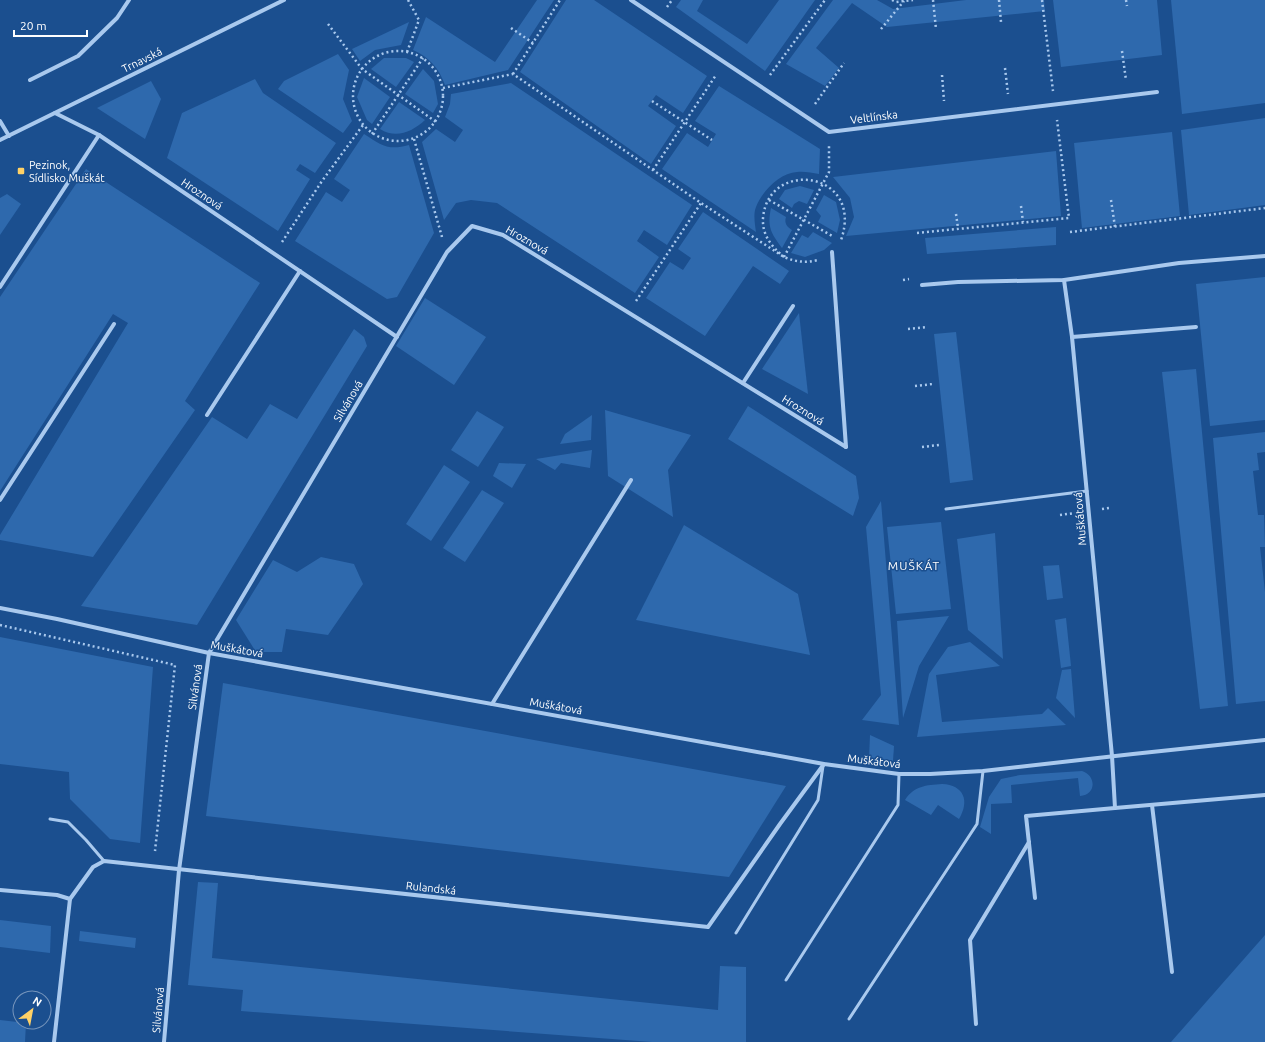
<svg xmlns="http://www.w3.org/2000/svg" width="1265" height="1042" font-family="Ubuntu,sans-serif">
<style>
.green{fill:#2e69ad}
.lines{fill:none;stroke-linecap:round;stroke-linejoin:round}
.path{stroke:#a9c9ee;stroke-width:2.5;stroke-dasharray:2 3;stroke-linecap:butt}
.service{stroke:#a9c9ee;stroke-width:3}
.minor{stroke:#a9c9ee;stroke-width:4}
.poi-dot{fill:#ffd166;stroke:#1b4f8f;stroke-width:1.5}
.labels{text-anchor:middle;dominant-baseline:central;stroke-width:3;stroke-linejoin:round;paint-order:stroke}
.street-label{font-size:11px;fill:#fff;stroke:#1b4f8f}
.poi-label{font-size:11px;fill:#fff;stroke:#1b4f8f;text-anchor:start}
.neighbourhood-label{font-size:12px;letter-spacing:1px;fill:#fff;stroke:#1b4f8f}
</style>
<rect width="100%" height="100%" fill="#1b4f8f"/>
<g class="green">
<path d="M 537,0 L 554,0 L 508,70 L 445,85 C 439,68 429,57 413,50 L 426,17 L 495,62 Z"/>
<path d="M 566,0 L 594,0 L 707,76 L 683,113 L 656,95 L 648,106 L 676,126 L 651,164 L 520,72 Z"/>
<path d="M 681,0 L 703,0 L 697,11 L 747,44 L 779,0 L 815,0 L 765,71 L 676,7 Z"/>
<path d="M 833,0 L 877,0 L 893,9 L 966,0 L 1044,0 L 1045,11 L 887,27 L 852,3 L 816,48 L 839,68 L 825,86 L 786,64 Z"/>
<path d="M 1053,0 L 1157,0 L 1162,55 L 1061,67 Z"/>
<path d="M 1171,0 L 1265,0 L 1265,103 L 1182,114 Z"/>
<path d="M 409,22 L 401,45 L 375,50 L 360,61 L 352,49 Z"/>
<path d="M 338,54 L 349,70 L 343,99 L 352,121 L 343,133 L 278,89 L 284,81 Z"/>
<path d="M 384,58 L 406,58 L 414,62 L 396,87 L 371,69 Z"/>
<path d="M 423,69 L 434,81 L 438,104 L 433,113 L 405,94 Z"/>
<path d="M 364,78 L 390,97 L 372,124 L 367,120 L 357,97 Z"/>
<path d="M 255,79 L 263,93 L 336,143 L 315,173 L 300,164 L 296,170 L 310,179 L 278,231 L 167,158 L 182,113 Z"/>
<path d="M 151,81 L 161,99 L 145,139 L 97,108 Z"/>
<path d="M 511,83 L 692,205 L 667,245 L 644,230 L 637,241 L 659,257 L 635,293 L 497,203 L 471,200 L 456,203 L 444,220 L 422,142 L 436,129 L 455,142 L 463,130 L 445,117 L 450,104 L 451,94 Z"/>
<path d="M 719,86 L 820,149 L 819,174 C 812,173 804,171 797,172 C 780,173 762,191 756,207 C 753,214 755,225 756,232 L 662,169 L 687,133 L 708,147 L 716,134 L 695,121 Z"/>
<path d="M 399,102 L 425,120 C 412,132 396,139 380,129 Z"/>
<path d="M 1265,118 L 1265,205 L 1189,215 L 1181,130 Z"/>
<path d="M 1172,132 L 1180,216 L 1082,228 L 1074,143 Z"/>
<path d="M 364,134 C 381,145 388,151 409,145 L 434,233 L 397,297 L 387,299 L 295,241 L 326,192 L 342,202 L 350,190 L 334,179 Z"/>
<path d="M 1056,151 L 1061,216 L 846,236 L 854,217 L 850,198 L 833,177 Z"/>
<path d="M 86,169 L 260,283 L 185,401 L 195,410 L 93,557 L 0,540 L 0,535 L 128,323 L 113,314 L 0,491 L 0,297 Z"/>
<path d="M 800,186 L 814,190 L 807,204 L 799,201 L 794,204 L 792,208 L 779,199 L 785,190 Z"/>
<path d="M 7,194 L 21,204 L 0,235 L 0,198 Z"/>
<path d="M 824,195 L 836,202 L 840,220 L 837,233 L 818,222 L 821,216 L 816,210 Z"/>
<path d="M 771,208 L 786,217 C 784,223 787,227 792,230 L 782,248 C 771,233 767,227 771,208 Z"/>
<path d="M 703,212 L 789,271 L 780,284 L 753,266 L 705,336 L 646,298 L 670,262 L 683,270 L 691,258 L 678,249 Z"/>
<path d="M 1056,227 L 1056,245 L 927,254 L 925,238 Z"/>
<path d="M 813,232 L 832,243 L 824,250 L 805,257 L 791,253 L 802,235 L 808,238 Z"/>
<path d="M 1265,277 L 1265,420 L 1210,426 L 1196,284 Z"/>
<path d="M 425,298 L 486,337 L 454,385 L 396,346 Z"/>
<path d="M 799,313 L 808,394 L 762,369 Z"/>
<path d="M 354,329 L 364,337 L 367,346 L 197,625 L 81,606 L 212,417 L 247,439 L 270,404 L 297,419 Z"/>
<path d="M 956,332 L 973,480 L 950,483 L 934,334 Z"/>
<path d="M 1196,369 L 1228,706 L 1200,709 L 1162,372 Z"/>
<path d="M 748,406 L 856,476 L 859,498 L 853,516 L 728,439 Z"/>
<path d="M 605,410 L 691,435 L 668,470 L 673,517 L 608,476 Z"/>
<path d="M 477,411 L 504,427 L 478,467 L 451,450 Z"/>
<path d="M 592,415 L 591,440 L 560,444 L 565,434 Z"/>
<path d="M 1265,432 L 1265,452 L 1257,453 L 1259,470 L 1253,471 L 1258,515 L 1264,515 L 1265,547 L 1260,547 L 1265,592 L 1265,701 L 1236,704 L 1213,438 Z"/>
<path d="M 592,450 L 590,468 L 561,463 L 555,470 L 536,459 Z"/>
<path d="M 499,463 L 526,464 L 512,488 L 493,476 Z"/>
<path d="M 444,465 L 470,482 L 431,541 L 406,524 Z"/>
<path d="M 482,490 L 504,503 L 465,562 L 443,548 Z"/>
<path d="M 881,501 L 899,725 L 862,720 L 881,695 L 866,527 Z"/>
<path d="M 941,522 L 951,609 L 896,614 L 887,527 Z"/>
<path d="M 684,525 L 798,594 L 810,655 L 636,620 Z"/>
<path d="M 995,533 L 1003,659 L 968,630 L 957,539 Z"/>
<path d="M 321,557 L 354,564 L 363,584 L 328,635 L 286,629 L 282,652 L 256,652 L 236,620 L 273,560 L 297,572 Z"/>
<path d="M 1059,565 L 1063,598 L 1047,600 L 1043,566 Z"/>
<path d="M 949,616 L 919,666 L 903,718 L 897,621 Z"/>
<path d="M 1066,618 L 1071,666 L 1061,668 L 1055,620 Z"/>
<path d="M 0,637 L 153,667 L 140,843 L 110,839 L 70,799 L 69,772 L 0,764 Z"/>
<path d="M 970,642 L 1000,666 L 936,675 L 942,722 L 1042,714 L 1048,708 L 1066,725 L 917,737 L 929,674 L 948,647 Z"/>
<path d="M 1071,669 L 1075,718 L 1056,698 L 1062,670 Z"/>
<path d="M 223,683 L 786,786 L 729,877 L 206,816 Z"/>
<path d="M 870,735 L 894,746 L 893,761 L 869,759 Z"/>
<path d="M 1082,771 C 1096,775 1097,795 1080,796 L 1078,778 L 1011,785 L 1012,803 L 991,804 L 991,834 L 980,827 L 989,797 L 1001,779 L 1020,775 Z"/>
<path d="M 942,784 C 964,785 970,801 959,819 L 938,805 L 931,815 L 905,800 C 914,786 926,785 942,784 Z"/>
<path d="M 198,882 L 218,883 L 212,958 L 718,1010 L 720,966 L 746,967 L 746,1042 L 652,1042 L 241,1011 L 243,990 L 188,985 Z"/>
<path d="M 0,920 L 51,926 L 50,953 L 0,947 Z"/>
<path d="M 80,931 L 136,938 L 135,948 L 79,941 Z"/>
<path d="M 1265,935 L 1265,1042 L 1171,1042 Z"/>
<path d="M 0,1020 L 26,1023 L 25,1042 L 0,1042 Z"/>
</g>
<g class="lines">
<g class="path">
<path d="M 892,0 L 896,2 L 913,0"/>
<path d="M 933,0 L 936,29"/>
<path d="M 999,0 L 1001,22"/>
<path d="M 1042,0 L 1053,91"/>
<path d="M 1126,0 L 1127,6"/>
<path d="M 667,7 L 672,0"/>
<path d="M 328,24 L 362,69 L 436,122"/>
<path d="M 511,28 L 533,43"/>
<path d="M 881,29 L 904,1"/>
<circle cx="398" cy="96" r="45"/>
<path d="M 1122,51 L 1126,80"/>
<path d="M 407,52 L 419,20 L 408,0"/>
<path d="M 1005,68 L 1008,94"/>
<path d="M 513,74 L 560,0"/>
<path d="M 770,75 L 825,0"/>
<path d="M 942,75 L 944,101"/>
<path d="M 443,88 L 513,74 L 701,203 L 784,257 C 796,262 805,263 818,260"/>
<path d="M 652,101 L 712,140"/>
<path d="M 815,104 L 844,63"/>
<path d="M 372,134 L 423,58"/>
<path d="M 414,139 L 442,237"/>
<path d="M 653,170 L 716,75"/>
<path d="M 769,200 L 834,237"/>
<path d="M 1111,200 L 1115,227"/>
<path d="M 1021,206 L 1023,222"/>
<path d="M 956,214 L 958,228"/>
<path d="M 1070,232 L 1265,208"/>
<path d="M 917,233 L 1069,218 L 1057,120"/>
<path d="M 282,242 L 322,181 L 363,125"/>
<path d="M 784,257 C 771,246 762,235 763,218 C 768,158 865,171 841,240"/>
<path d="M 784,257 L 829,172 L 829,146"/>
<path d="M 903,280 L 909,279"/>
<path d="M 636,301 L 701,203"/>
<path d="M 908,329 L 927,327"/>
<path d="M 915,386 L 933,384"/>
<path d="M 922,447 L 939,445"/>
<path d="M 1102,509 L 1109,508"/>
<path d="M 1060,515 L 1075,513"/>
<path d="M 0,625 L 175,665 L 155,851"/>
</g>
<g class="service">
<path d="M 946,509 L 1087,491"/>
<path d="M 50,819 L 68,822 L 86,840 L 104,861"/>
<path d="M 736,933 L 818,800 L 823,766"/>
<path d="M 786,980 L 898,805 L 899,774"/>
<path d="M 849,1019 L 977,824 L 983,771"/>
</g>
<g class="minor">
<path d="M 631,0 L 829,132 L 1157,92"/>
<path d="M 30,80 L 78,56 L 117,18 L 129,0"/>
<path d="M 55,113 L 99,135 L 397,337"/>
<path d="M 0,121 L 9,136"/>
<path d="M 0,140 L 284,0"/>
<path d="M 832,252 L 846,447"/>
<path d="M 922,285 L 958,282 L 1064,280 L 1179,263 L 1265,256"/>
<path d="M 0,287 L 99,135"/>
<path d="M 1072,337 L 1196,327"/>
<path d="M 743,383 L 793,306"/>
<path d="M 207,415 L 300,271"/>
<path d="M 0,500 L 114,324"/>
<path d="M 0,608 L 57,619 L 209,653 L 824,764 L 899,774 L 930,774 L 983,771 L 1133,754 L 1265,740"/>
<path d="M 492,704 L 631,480"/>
<path d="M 1152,805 L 1172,972"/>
<path d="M 1115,808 L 1265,795"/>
<path d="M 0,890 L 57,895 L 70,899 L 93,867 L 104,861 L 708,927 L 780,824 L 824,764"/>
<path d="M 1035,898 L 1026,816 L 1115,808 L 1112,756 L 1072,337 L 1064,280"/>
<path d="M 976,1024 L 970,940 L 1029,842"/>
<path d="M 54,1042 L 70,899"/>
<path d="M 164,1042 L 179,870 L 209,653 L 447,252 L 472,226 L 503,235 L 846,447"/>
</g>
</g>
<rect class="poi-dot" x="17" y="167" width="8" height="8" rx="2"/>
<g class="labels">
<g class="street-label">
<text transform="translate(142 60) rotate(-26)">Trnavská</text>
<text transform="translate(874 117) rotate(-7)">Veltlínska</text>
<text transform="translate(202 194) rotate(34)">Hroznová</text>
<text transform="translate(527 240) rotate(30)">Hroznová</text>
<text transform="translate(348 401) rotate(-59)">Silvánová</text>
<text transform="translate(803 410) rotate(32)">Hroznová</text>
<text transform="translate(1080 519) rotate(-95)">Muškátová</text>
<text transform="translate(237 649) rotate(10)">Muškátová</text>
<text transform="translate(195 687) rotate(-82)">Silvánová</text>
<text transform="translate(556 706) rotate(10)">Muškátová</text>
<text transform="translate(874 761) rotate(7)">Muškátová</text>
<text transform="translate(431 888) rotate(6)">Rulandská</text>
<text transform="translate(158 1010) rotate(-85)">Silvánová</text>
</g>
<g class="poi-label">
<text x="29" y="165">Pezinok,<tspan x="29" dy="13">Sídlisko Muškát</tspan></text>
</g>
<g class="neighbourhood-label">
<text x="914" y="565">MUŠKÁT</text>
</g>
</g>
<g transform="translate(32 1010) rotate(32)"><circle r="19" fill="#1b4f8f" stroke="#7695bc"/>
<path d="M0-3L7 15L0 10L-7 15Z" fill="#ffd166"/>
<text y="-6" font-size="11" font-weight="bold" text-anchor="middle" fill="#ffffff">N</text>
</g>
<path d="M14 30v6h73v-6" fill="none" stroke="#ffffff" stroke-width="2"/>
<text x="20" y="30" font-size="12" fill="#ffffff" stroke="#1b4f8f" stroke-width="3" paint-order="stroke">20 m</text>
</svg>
